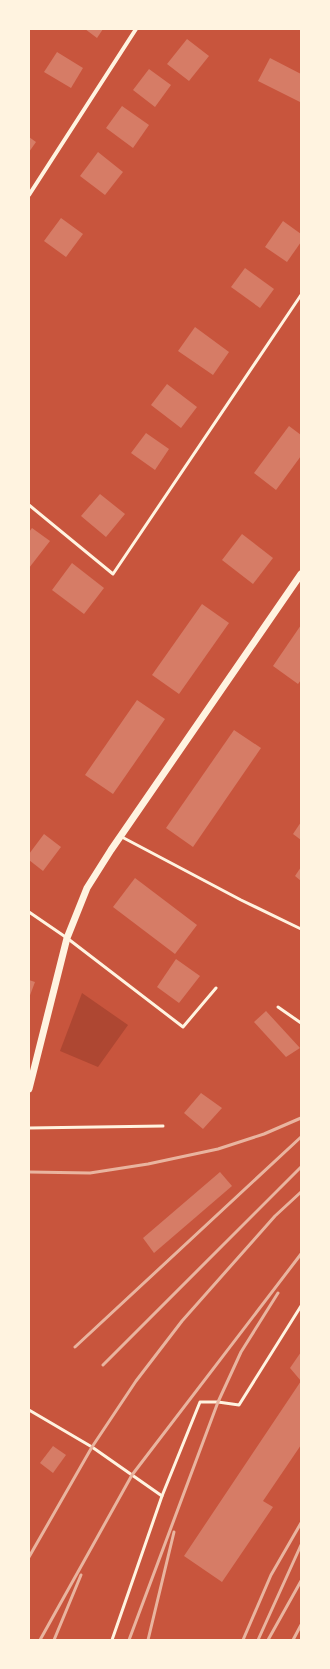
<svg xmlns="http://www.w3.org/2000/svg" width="330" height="1669" font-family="'Libre Baskerville',serif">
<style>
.green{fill:#ae4732}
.building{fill:#d67c66}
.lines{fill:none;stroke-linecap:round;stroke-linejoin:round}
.service{stroke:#fff3e0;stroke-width:3}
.minor{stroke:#fff3e0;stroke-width:4}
.tertiary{stroke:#fff3e0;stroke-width:7}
.rail{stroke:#e9b49f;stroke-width:3}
</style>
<rect width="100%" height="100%" fill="#c8553d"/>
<path class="green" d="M 82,993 L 128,1025 L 98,1067 L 60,1051 Z"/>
<g class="building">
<path d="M 85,29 L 103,29 L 97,38 Z"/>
<path d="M 187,39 L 209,56 L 189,81 L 167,64 Z"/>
<path d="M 57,52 L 83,68 L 71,88 L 44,72 Z"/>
<path d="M 270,58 L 301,74 L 300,102 L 258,81 Z"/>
<path d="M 149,69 L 171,85 L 155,107 L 133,90 Z"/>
<path d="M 122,106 L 149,125 L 133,148 L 106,128 Z"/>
<path d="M 29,137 L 36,142 L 29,152 Z"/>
<path d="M 98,152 L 123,172 L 105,195 L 80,176 Z"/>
<path d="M 61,218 L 83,234 L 66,257 L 44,241 Z"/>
<path d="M 283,221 L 301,234 L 301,242 L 287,262 L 265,247 Z"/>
<path d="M 245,268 L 274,289 L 260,308 L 231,287 Z"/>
<path d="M 195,327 L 229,352 L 213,375 L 178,351 Z"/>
<path d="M 167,384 L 197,407 L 181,428 L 151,405 Z"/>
<path d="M 289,426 L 301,435 L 301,456 L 276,490 L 254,473 Z"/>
<path d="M 146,433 L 169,449 L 155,470 L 131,453 Z"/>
<path d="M 100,494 L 125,514 L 106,537 L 81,516 Z"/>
<path d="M 32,528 L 50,541 L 29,568 L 29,532 Z"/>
<path d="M 242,534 L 273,558 L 253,584 L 222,560 Z"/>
<path d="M 72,563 L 104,588 L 84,614 L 52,590 Z"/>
<path d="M 202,604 L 229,623 L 179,694 L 152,675 Z"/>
<path d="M 301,625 L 301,680 L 298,684 L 273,666 Z"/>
<path d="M 137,700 L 165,719 L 113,794 L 85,775 Z"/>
<path d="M 234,730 L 261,748 L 193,847 L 166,828 Z"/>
<path d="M 301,822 L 301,840 L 293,834 Z"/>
<path d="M 44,834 L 61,847 L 43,871 L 29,860 L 29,854 Z"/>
<path d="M 301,867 L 301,881 L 295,876 Z"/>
<path d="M 135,878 L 197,925 L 175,954 L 113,907 Z"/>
<path d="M 176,959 L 200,976 L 179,1003 L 157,987 Z"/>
<path d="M 29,980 L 35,982 L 29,998 Z"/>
<path d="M 266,1011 L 300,1048 L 286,1057 L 254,1022 Z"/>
<path d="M 201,1093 L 222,1108 L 203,1129 L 184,1113 Z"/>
<path d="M 220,1172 L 232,1186 L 154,1253 L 143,1238 Z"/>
<path d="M 301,1352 L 301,1445 L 263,1501 L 273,1507 L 222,1582 L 184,1556 L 301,1381 L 290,1368 Z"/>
<path d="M 53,1446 L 66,1455 L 53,1473 L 40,1463 Z"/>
</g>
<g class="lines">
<g class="service">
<path d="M 29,505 L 113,574 L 301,295"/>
<path d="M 120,836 L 241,900 L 301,929"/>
<path d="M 29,912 L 67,938 L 183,1027 L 216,988"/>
<path d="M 278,1007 L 301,1023"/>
<path d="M 29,1128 L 163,1126"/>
<path d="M 29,1410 L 92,1447 L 162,1496"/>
<path d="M 112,1640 L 162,1496 L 200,1402 L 218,1402 L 239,1405 L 301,1306"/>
</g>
<path class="minor" d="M 29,195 L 136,29"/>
<path class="tertiary" d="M 29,1089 L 67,938 L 87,888 L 111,850 L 301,574"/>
<g class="rail">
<path d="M 29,1172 L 90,1173 L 148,1164 L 218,1149 L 264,1134 L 301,1118"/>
<path d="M 75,1347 L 301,1137"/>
<path d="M 103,1365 L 301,1167"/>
<path d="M 29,1557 L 92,1447 L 136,1381 L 182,1321 L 275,1216 L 301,1192"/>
<path d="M 40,1640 L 132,1475 L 301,1254"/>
<path d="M 54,1640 L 81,1575"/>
<path d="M 129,1640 L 218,1402 L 241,1352 L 278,1293"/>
<path d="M 148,1640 L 174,1532"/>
<path d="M 243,1640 L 271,1575 L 301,1523"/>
<path d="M 258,1640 L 301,1545"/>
<path d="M 268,1640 L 301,1581"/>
<path d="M 293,1640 L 301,1625"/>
</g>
</g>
<rect width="330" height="1669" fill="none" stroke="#fff3e0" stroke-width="60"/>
</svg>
